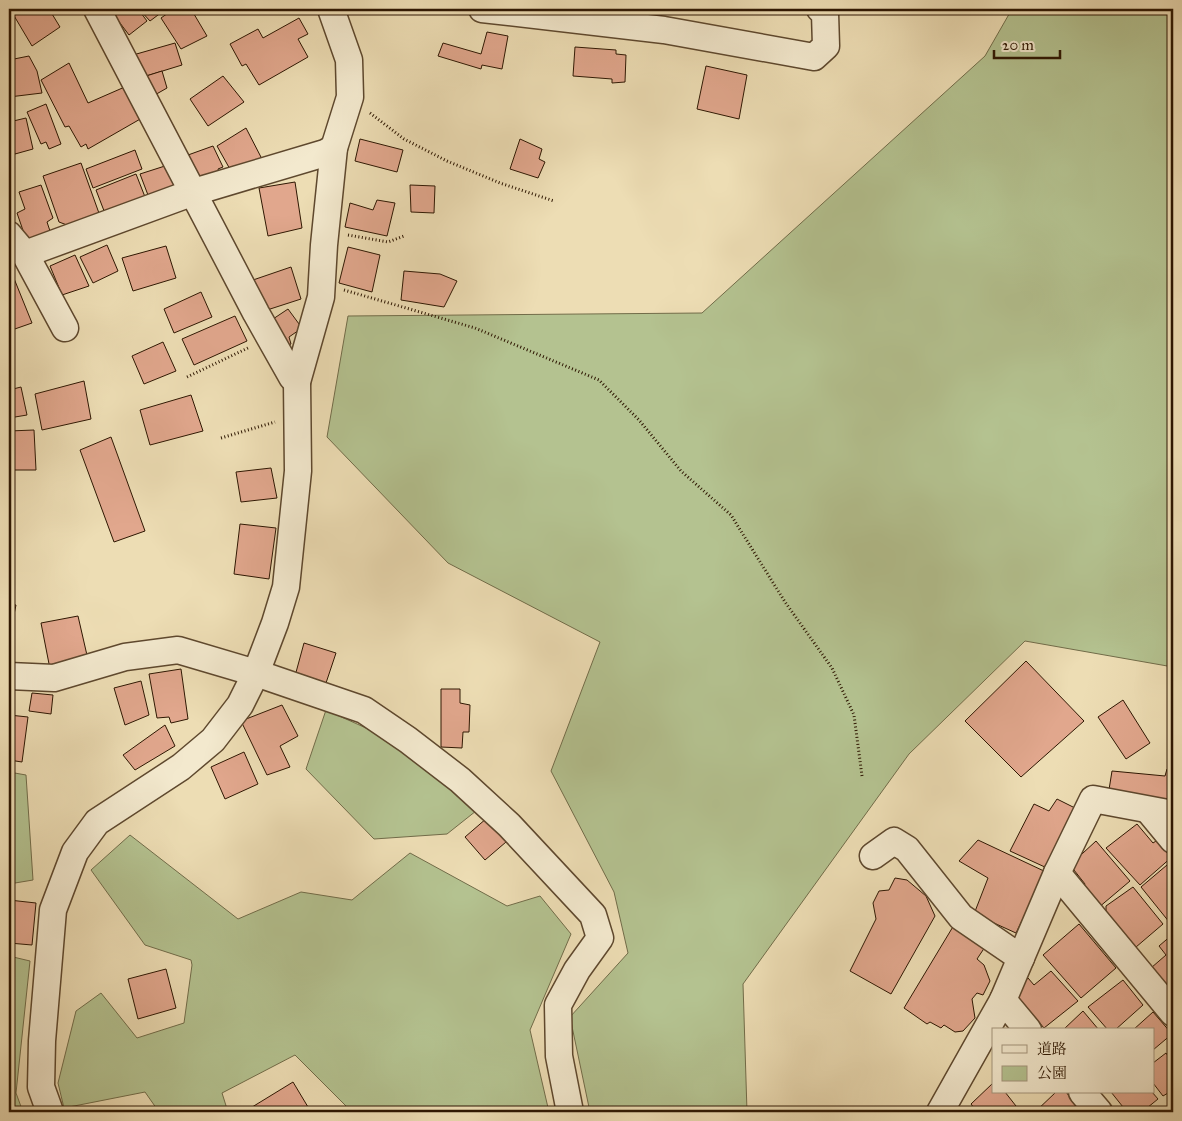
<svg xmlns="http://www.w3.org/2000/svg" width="1182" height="1121" font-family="'IM FELL Great Primer','Noto Serif JP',serif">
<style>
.green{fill:#b4c290;stroke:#716c49}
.building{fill:#e1a78d;stroke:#2e1702}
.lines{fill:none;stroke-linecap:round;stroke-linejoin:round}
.minor-casing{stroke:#5e482e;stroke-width:29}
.path{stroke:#2e1702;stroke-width:3;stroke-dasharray:1 2.5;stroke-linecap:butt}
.minor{stroke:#f3e9ce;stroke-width:26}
</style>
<rect width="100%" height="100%" fill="#edddb4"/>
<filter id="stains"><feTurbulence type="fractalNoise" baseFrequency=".004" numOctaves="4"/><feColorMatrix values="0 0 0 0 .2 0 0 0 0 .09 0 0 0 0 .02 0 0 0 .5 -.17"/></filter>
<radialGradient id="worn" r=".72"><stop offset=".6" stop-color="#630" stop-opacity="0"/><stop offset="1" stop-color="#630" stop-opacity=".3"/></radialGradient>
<g class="green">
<path d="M 1012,9 L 1173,9 L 1173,667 L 1025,641 L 909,754 L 743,984 L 747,1112 L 590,1112 L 570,1017 L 628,953 L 614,892 L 551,771 L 600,642 L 448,563 L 327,437 L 348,316 L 702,313 L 985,56 Z"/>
<path d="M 326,710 L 397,742 L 481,807 L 447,834 L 374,839 L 306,769 Z"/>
<path d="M 9,772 L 26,775 L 33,880 L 9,884 Z"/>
<path d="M 130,835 L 238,919 L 301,892 L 352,900 L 410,853 L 507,906 L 540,896 L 571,934 L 530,1030 L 549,1112 L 352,1112 L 295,1055 L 222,1093 L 228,1112 L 159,1112 L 145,1092 L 64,1108 L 58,1083 L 76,1011 L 101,993 L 137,1038 L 184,1023 L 192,965 L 191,960 L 145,945 L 91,870 Z"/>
<path d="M 9,956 L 30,961 L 16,1093 L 23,1112 L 9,1112 Z"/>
</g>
<g class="building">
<path d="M 10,9 L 49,9 L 60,27 L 32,46 Z"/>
<path d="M 114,9 L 138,9 L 147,21 L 129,35 L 111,11 Z"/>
<path d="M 139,9 L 166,9 L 150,21 Z"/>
<path d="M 170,9 L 191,9 L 207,36 L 181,49 L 161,18 L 171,11 Z"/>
<path d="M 299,18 L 308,34 L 298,39 L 308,57 L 259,85 L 246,64 L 242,66 L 230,44 L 258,29 L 263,38 Z"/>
<path d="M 487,32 L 508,36 L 502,69 L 482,65 L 481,69 L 438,56 L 443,43 L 481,54 Z"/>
<path d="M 175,43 L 182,65 L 143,77 L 133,55 Z"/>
<path d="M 575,47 L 616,50 L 616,54 L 626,55 L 625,82 L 612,83 L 612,79 L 573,76 Z"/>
<path d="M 29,56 L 37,71 L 42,93 L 9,97 L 9,60 Z"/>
<path d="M 69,63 L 88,103 L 127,86 L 142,118 L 88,149 L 86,144 L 81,147 L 69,126 L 65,127 L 41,80 Z"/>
<path d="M 706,66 L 747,75 L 739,119 L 697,109 Z"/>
<path d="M 162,71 L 167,88 L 153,96 L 143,77 Z"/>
<path d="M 223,76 L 244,102 L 208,126 L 190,99 Z"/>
<path d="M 46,104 L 61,144 L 49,149 L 46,142 L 41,144 L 27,112 Z"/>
<path d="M 26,118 L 33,149 L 15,154 L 9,134 L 9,122 Z"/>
<path d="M 246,128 L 263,161 L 231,171 L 217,146 Z"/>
<path d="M 360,139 L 403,150 L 397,172 L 355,161 Z"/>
<path d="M 520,139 L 542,149 L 539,159 L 545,162 L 538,178 L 510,169 Z"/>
<path d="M 9,144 L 14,170 L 9,171 Z"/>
<path d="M 213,146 L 223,167 L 218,169 L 220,177 L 201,184 L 188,155 Z"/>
<path d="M 135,150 L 142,169 L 93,188 L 86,169 Z"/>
<path d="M 81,163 L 100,216 L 67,225 L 59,222 L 43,176 Z"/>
<path d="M 168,165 L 178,193 L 151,203 L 140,174 Z"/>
<path d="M 136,174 L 147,202 L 106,216 L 96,190 Z"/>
<path d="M 295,182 L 302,228 L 268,236 L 259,188 Z"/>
<path d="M 41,185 L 53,218 L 47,222 L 51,234 L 27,242 L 17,213 L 25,209 L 19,192 Z"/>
<path d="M 410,185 L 435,186 L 434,213 L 411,212 Z"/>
<path d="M 377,200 L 395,203 L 387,236 L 345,227 L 350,203 L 373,210 Z"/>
<path d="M 107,245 L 118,271 L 93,283 L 80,257 Z"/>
<path d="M 166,246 L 176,278 L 133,291 L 122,258 Z"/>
<path d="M 348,247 L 380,255 L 372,292 L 339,283 Z"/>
<path d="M 75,255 L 89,286 L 62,295 L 50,266 Z"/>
<path d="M 291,267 L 301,299 L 264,311 L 253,280 Z"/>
<path d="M 404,271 L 440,274 L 457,281 L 444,307 L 401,300 Z"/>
<path d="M 13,276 L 32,323 L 9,331 L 9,277 Z"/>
<path d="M 201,292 L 212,317 L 174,333 L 164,309 Z"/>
<path d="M 288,309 L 302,328 L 289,337 L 291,344 L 283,348 L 267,323 Z"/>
<path d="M 235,316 L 247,341 L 194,365 L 182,339 Z"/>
<path d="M 163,342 L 176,371 L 144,384 L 132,356 Z"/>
<path d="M 84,381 L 91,419 L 42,430 L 35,394 Z"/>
<path d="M 21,387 L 27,415 L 9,418 L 9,390 Z"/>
<path d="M 191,395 L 203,431 L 150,445 L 140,410 Z"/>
<path d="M 34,430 L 36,470 L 9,470 L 9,431 Z"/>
<path d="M 111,437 L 145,531 L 114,542 L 80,450 Z"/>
<path d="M 271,468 L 277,498 L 241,502 L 236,472 Z"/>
<path d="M 240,524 L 276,528 L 269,579 L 234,574 Z"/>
<path d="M 9,604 L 16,605 L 9,638 Z"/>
<path d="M 78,616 L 89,664 L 51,674 L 41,623 Z"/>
<path d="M 304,643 L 336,653 L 325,686 L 295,676 Z"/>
<path d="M 1026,661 L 1084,721 L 1021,777 L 965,721 Z"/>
<path d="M 181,669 L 188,719 L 171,723 L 169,717 L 157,718 L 149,674 Z"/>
<path d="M 141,681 L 149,715 L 125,725 L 114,688 Z"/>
<path d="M 441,689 L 460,689 L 460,703 L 470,705 L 469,732 L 463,732 L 462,748 L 441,747 Z"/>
<path d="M 32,693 L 53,695 L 51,714 L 29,711 Z"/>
<path d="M 1123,700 L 1150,743 L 1126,759 L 1098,717 Z"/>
<path d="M 282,705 L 298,736 L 280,746 L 290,767 L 267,775 L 241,721 Z"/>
<path d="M 9,715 L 28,717 L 22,762 L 9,760 Z"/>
<path d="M 165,725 L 175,746 L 135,770 L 123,755 Z"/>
<path d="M 244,752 L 258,784 L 225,799 L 211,767 Z"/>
<path d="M 1167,769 L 1173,770 L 1173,803 L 1108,796 L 1112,771 L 1165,776 Z"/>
<path d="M 1057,799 L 1075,808 L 1047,868 L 1010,851 L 1034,804 L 1049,811 Z"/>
<path d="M 487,818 L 506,842 L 485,860 L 465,837 Z"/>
<path d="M 1137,824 L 1153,843 L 1159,839 L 1173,856 L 1140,885 L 1106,848 Z"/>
<path d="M 978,840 L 1046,872 L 1016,933 L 974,914 L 988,878 L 959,861 Z"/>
<path d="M 1096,841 L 1130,881 L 1098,908 L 1082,889 L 1085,884 L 1070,865 Z"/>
<path d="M 1167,865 L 1173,871 L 1173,921 L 1170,923 L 1141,887 Z"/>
<path d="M 895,878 L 907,880 L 926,896 L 935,916 L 891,994 L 850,971 L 876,919 L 873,903 L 879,891 L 889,890 Z"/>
<path d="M 1133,887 L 1163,924 L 1129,953 L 1106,925 L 1106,906 Z"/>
<path d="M 9,900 L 36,903 L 32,945 L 9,943 Z"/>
<path d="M 1079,924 L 1116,968 L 1081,998 L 1043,955 Z"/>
<path d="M 954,925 L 987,944 L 977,959 L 984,965 L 990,981 L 983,995 L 977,993 L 972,999 L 975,1018 L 963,1031 L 955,1032 L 944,1025 L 941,1028 L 930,1022 L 927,1024 L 904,1008 Z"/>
<path d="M 1173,934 L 1173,984 L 1162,994 L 1144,974 L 1166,955 L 1159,946 Z"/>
<path d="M 166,969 L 176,1008 L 138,1019 L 128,979 Z"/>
<path d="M 1051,971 L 1078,1001 L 1044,1028 L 1014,993 L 1028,978 L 1034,985 Z"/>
<path d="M 1123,980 L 1143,1005 L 1115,1030 L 1108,1030 L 1088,1007 Z"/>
<path d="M 1083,1011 L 1099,1030 L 1063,1030 Z"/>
<path d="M 1153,1012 L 1172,1034 L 1153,1050 L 1153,1030 L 1133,1030 Z"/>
<path d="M 1173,1051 L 1173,1077 L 1168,1081 L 1173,1090 L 1163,1096 L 1153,1083 L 1153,1063 L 1166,1053 L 1168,1056 Z"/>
<path d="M 293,1082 L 311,1112 L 244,1112 Z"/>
<path d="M 993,1083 L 993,1092 L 1005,1092 L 1016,1106 L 1008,1112 L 977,1112 L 971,1104 Z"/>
<path d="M 1056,1092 L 1066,1092 L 1081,1111 L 1079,1112 L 1035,1112 Z"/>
<path d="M 1111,1092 L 1152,1092 L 1158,1099 L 1142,1112 L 1127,1112 Z"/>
</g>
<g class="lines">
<defs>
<g id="minor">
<path d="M 97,9 L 256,313 L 292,377 L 297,382"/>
<path d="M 482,9 L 664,30 L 814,57 L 826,46 L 825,13 L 820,9"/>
<path d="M 9,235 L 25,254 L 65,328"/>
<path d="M 25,254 L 194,192 L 325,153 L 334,148"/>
<path d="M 9,676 L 54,678 L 125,657 L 178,650 L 256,673 L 364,710 L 408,740 L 460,780 L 509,825 L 593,915 L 600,938 L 577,970 L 558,1005 L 559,1056 L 570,1112"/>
<path d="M 1149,811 L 1173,840"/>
<path d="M 873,856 L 894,841 L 907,849 L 961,917 L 1021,958"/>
<path d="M 1057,873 L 1173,1013"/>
<path d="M 1003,1000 L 1028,1030"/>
<path d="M 1082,1092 L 1099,1112"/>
<path d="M 50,1112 L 41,1087 L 42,1041 L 53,910 L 75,852 L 97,822 L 181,767 L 213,740 L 240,705 L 256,673 L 275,623 L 286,587 L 298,471 L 297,382 L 321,297 L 324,245 L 334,148 L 350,97 L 349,60 L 331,9"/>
<path d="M 940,1112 L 1003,1000 L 1057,873 L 1093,799 L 1173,814"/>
</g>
</defs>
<use href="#minor" class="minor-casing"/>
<g class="path">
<path d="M 370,113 L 404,139 L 447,161 L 500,183 L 554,201"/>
<path d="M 348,235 L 388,242 L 404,236"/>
<path d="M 344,290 L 475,328 L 599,380 L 639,420 L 681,471 L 731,515 L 785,602 L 832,668 L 854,715 L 862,776"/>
<path d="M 187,377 L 250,347"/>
<path d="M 221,438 L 275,422"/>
</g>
<use href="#minor" class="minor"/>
</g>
<rect width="1182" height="1121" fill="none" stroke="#edddb4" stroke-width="30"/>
<rect x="10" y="10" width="1162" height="1101" fill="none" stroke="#2e1702" stroke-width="2.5"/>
<rect x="15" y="15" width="1152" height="1091" fill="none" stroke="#2e1702"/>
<rect x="992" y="1028" width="162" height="65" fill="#f3e9ce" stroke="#a4957c"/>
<rect x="1002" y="1045" width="25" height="8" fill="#f3e9ce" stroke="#a4957c"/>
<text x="1037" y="1054" font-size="15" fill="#2e1702">道路</text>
<rect x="1002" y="1066" width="25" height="15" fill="#b4c290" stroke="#a4957c"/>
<text x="1037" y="1078" font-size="15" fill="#2e1702">公園</text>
<path d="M994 50v8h66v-8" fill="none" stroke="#2e1702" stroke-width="2.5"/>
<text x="1002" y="50" font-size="15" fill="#2e1702" stroke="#f3e9ce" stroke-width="4" paint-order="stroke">20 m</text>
<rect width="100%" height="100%" filter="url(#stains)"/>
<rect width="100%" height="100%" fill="url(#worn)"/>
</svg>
